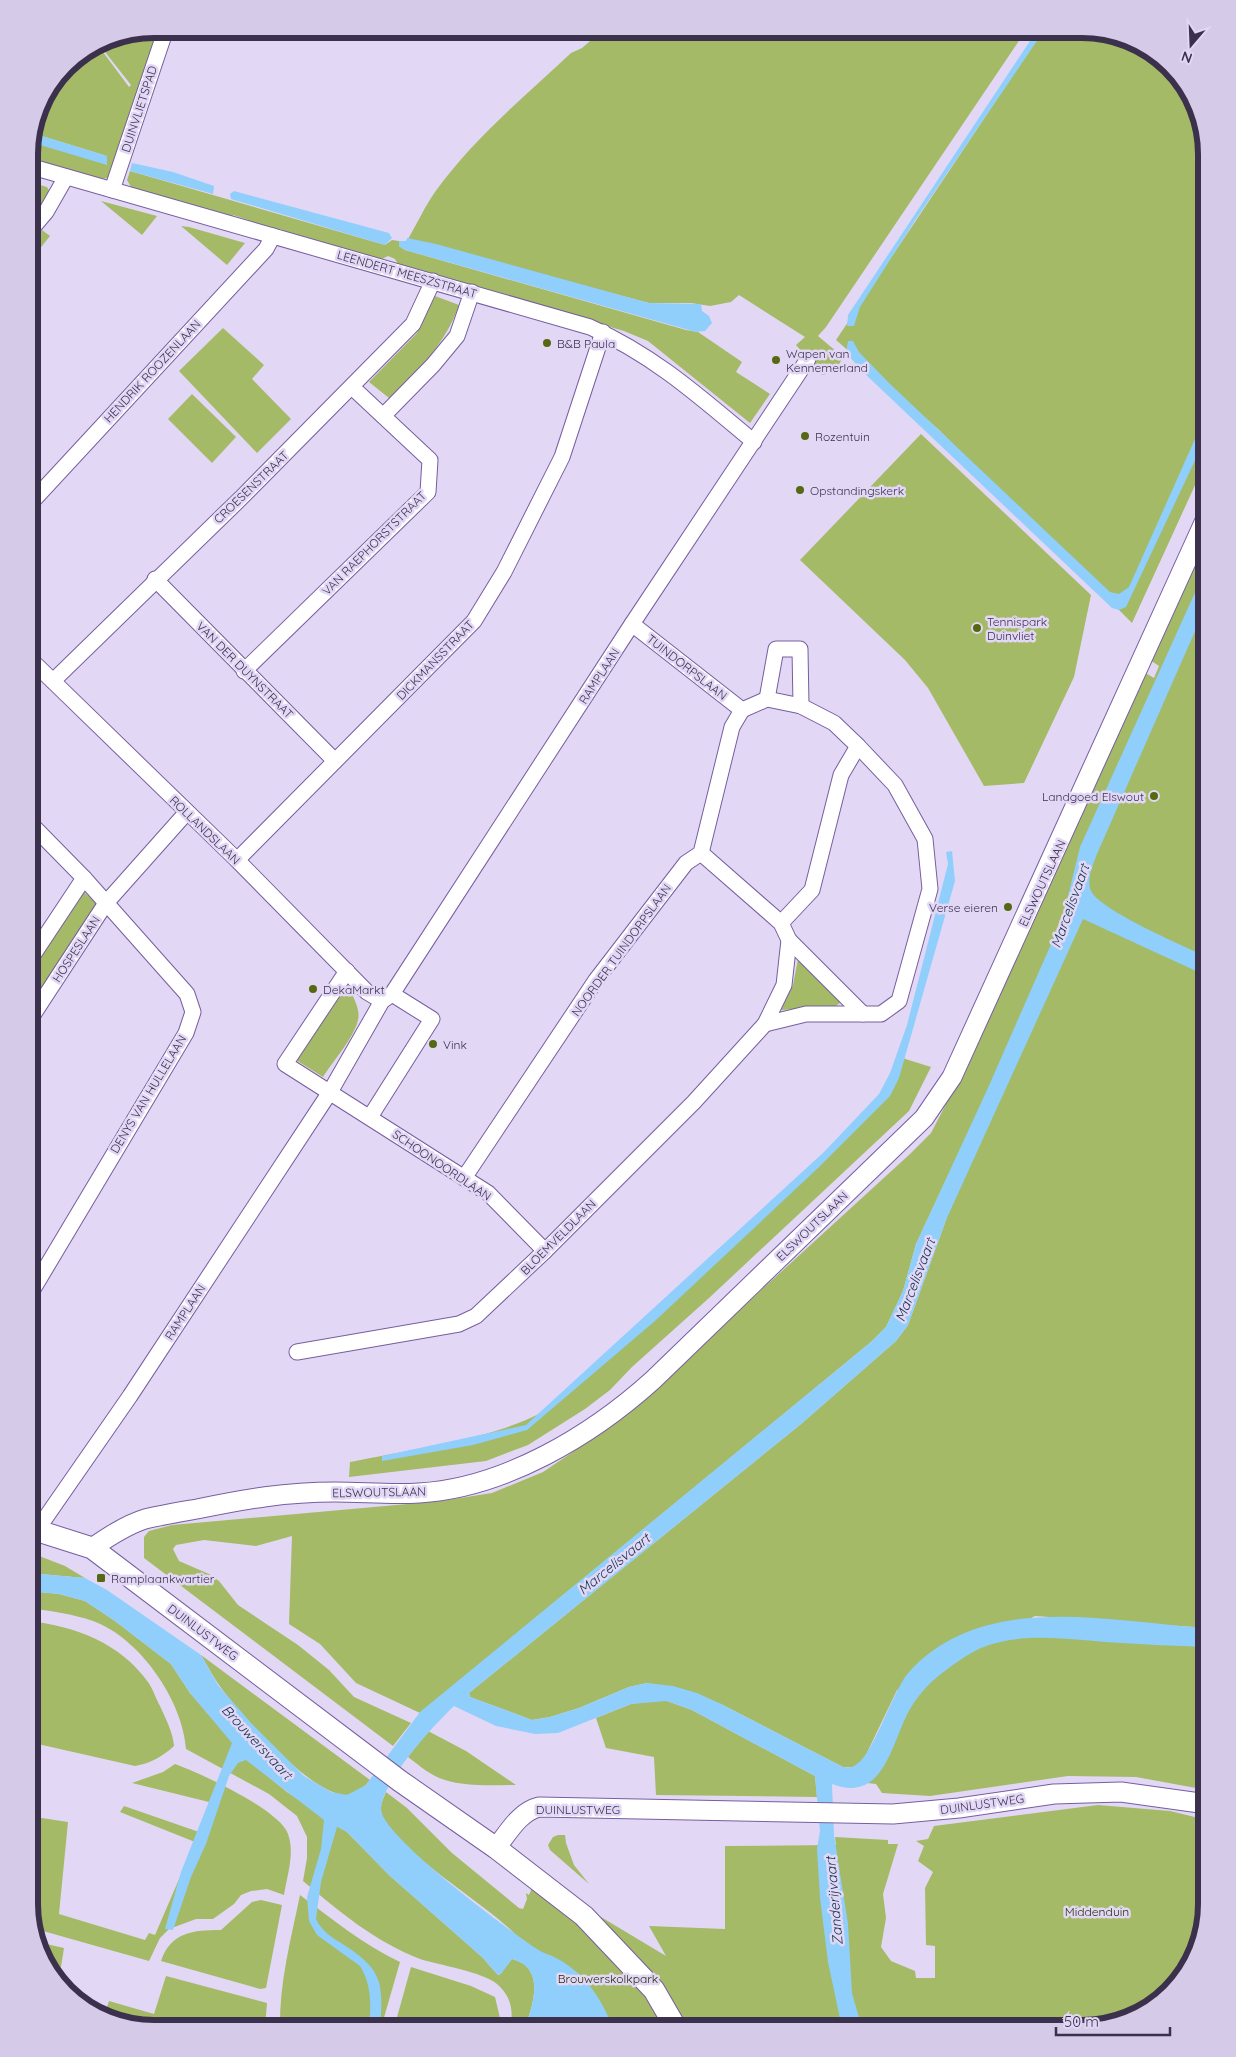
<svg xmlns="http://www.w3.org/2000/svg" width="1236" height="2057" font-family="Quicksand,sans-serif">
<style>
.green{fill:#a4ba66}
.water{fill:#90cefc}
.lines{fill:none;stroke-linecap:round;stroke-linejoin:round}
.minor-casing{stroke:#775e9f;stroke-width:17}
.tertiary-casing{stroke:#775e9f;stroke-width:21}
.secondary-casing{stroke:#775e9f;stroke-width:23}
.minor{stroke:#fff;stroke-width:15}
.tertiary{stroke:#fff;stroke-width:19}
.secondary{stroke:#fff;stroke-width:21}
.poi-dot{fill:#566813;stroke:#e2d8f6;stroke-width:2}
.labels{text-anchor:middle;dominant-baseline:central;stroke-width:5;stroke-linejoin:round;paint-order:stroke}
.street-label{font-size:12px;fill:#3b314d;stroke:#e2d8f6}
.poi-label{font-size:12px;fill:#3b314d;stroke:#e2d8f6;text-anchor:start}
.park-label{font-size:12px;fill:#252e09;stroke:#e2d8f6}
.water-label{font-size:14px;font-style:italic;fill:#12354c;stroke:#e2d8f6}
.rim{fill:none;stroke:#3b314d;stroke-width:6}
</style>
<rect width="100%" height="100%" fill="#e2d8f6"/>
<g class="green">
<path d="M 154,29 L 163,29 L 133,105 L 125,137 L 108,178 L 100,179 L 29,159 L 30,141 L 107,156 L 32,133 L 42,99 L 66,65 L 97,44 L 129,87 L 131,85 L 98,43 L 106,38 Z"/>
<path d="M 604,29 L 1027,29 L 826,327 L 818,336 L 843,357 L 835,372 L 822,375 L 796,345 L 805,337 L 739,295 L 731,302 L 710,306 L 691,303 L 649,303 L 408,239 C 417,224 425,206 435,192 C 473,139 524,97 571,53 L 582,48 Z"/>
<path d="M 1044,29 L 1091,29 L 1152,50 L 1194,98 L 1207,154 L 1207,459 L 1132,623 L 938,429 L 836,340 Z"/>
<path d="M 130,171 L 385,245 L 392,240 L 399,241 L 399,246 L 405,250 L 686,330 L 698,332 L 742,362 L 736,372 L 770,394 L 750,423 L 648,341 L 624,331 L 399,266 L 395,259 L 388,256 L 380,260 L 283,232 L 283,230 L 267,226 L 266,227 L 248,222 L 248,220 L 233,215 L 232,217 L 131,187 L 127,180 Z"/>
<path d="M 29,182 L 47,187 L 51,194 L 41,208 L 29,198 Z"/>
<path d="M 101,201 L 157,216 L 142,235 Z"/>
<path d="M 181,226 L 189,227 L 245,243 L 227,265 Z"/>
<path d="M 42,230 L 50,236 L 29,262 L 29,245 Z"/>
<path d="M 435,296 L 459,305 C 446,343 418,371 389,398 L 369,382 L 417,333 Z"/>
<path d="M 223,328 L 264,365 L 252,379 L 291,419 L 257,453 L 179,371 Z"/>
<path d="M 192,394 L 236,437 L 212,463 L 168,419 Z"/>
<path d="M 921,434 L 1091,595 L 1074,677 L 1024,783 L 984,786 L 928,688 L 905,660 L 800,560 Z"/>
<path d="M 1207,534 L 1207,1625 L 1194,1627 L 1035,1616 L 897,1690 L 864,1759 L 854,1767 L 843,1767 L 721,1704 L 647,1683 L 629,1687 L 579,1708 L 550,1717 L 532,1720 L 470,1697 L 469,1693 L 801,1424 L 896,1341 L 908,1325 L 946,1220 L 974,1120 L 916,1244 L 903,1291 L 886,1327 L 871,1342 L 420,1713 L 356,1683 L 320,1644 L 289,1624 L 292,1536 L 256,1546 L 204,1540 L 176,1545 L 173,1549 L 179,1561 L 209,1574 L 219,1581 L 238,1605 L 298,1645 L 329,1670 L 354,1697 L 411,1723 L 393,1746 L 144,1558 L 144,1537 L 149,1531 L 172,1525 L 441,1501 L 492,1493 L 543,1472 L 601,1433 L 630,1410 L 910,1154 L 931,1133 L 972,1054 L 1144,672 L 1154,678 L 1159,666 L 1150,660 Z"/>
<path d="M 83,891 L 97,904 L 29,1013 L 29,974 Z"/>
<path d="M 798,959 L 841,1002 L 836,1006 L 781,1010 L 793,985 Z"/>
<path d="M 342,991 L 352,994 C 356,1003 360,1011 358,1020 C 354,1038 333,1061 323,1077 L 296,1060 Z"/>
<path d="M 899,1057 L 931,1067 L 909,1111 L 709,1298 L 632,1367 L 610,1390 L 585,1409 L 528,1445 L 486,1461 L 349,1477 L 350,1462 C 411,1449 487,1441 543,1412 L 823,1158 L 884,1091 Z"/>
<path d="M 29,1552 L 65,1566 L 85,1578 L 29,1573 Z"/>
<path d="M 29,1591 L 59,1594 L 85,1601 L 115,1621 L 171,1664 L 190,1693 L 250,1762 L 287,1792 L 347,1832 L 389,1875 L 482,1957 L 497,1974 L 499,1975 L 512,1959 C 546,1968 533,2004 525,2028 L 510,2028 C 514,2011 511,1996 497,1984 C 483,1972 439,1965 420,1959 C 374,1941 340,1912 303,1881 L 307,1858 L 307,1837 L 297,1816 L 269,1794 L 186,1749 C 183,1701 140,1638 93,1621 C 73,1614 50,1611 29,1608 Z"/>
<path d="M 29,1621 C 75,1626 120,1643 148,1682 C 153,1689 156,1699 160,1706 C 166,1719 173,1733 174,1746 C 162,1757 151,1763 135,1766 L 29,1742 Z"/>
<path d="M 1033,1631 L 1207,1639 L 1207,1790 L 1136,1777 L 1068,1776 L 930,1796 L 882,1793 L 876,1784 L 867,1783 L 873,1779 L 912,1683 L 985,1639 Z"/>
<path d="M 201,1655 L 370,1780 C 365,1787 353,1796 344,1795 C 308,1791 240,1715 219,1685 C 212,1675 207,1665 201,1655 Z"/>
<path d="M 651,1701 L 667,1701 L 692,1710 L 815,1776 L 817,1797 L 656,1795 L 654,1757 L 606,1748 L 596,1718 L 631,1704 Z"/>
<path d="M 428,1731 L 466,1751 L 516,1785 C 494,1785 467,1787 445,1780 C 431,1776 420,1766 408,1757 Z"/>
<path d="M 175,1764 C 200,1773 280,1810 288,1834 C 295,1853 287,1876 284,1895 L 267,1889 L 251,1891 L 241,1895 L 234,1904 L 213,1919 L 196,1919 L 169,1929 L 160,1938 L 149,1961 L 43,1931 L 29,1896 L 32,1836 L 29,1816 L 68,1822 L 59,1914 L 145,1940 L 149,1933 L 155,1935 L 195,1842 L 120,1812 L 124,1806 L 199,1832 L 213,1803 L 132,1783 L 163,1772 Z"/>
<path d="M 386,1792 L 407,1808 L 452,1853 L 519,1908 L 523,1909 L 527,1899 L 526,1893 L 529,1895 L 536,1878 L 666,1956 L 649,1926 L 725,1929 L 725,1846 L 836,1845 L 835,1837 L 888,1840 L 888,1844 L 898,1844 L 883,1894 L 886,1918 L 881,1947 L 891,1961 L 915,1971 L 916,1978 L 935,1978 L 935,1946 L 926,1945 L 925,1888 L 933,1872 L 918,1861 L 924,1846 L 916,1841 L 928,1839 L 934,1826 L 1098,1805 L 1170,1811 L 1207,1820 L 1207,1904 L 1186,1973 L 1138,2015 L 1082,2028 L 541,2028 L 551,2001 C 542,1984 523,1942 512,1931 C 488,1906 382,1841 381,1810 C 380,1805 384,1797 386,1792 Z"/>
<path d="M 558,1835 L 565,1835 L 566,1843 L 574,1865 L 589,1884 L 550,1850 L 548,1845 L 553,1837 Z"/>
<path d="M 300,1895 C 332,1919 364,1945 400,1962 L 381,2028 L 280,2028 C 279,1983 291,1939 300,1895 Z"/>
<path d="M 261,1900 L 282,1905 L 266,1988 L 260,1989 L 161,1961 C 171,1932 193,1930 221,1930 L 252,1902 Z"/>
<path d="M 38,1942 L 64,1948 L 61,1967 L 51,1967 L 51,1969 L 42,1959 Z"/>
<path d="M 411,1967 L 471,1986 L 495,1997 L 500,2018 L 497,2028 L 394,2028 Z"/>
<path d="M 166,1976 L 267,2003 L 265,2027 L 146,2028 L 84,2007 L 72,1993 L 91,1998 L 90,2004 L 106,2010 L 109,2001 L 154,2014 Z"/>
</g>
<g class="water">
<path d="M 1038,29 L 1045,29 L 914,222 L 860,307 L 854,326 L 847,326 L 848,315 Z"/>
<path d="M 32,133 L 107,156 L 107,165 L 30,142 Z"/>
<path d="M 132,163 L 173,172 L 214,186 L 213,194 L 130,171 Z"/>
<path d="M 234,191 L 389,233 L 392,238 L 385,245 L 231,199 L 230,194 Z"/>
<path d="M 407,238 L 436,244 L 649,303 L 701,304 L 702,311 L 709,316 L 712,323 L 705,331 L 696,332 L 405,250 L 399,246 L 399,241 L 406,241 Z"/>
<path d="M 848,341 L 853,341 L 859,352 L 889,383 L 1110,592 L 1119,594 L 1129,587 L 1207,412 L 1207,435 L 1126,607 L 1119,610 L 1112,608 L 863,372 L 846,353 Z"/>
<path d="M 1207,566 L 1207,604 L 1097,854 C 1093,865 1086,880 1091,891 C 1101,911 1184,946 1207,957 L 1207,976 L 1083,919 L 946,1220 L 908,1325 L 896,1341 L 801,1424 L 469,1693 L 470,1697 L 532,1720 L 550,1717 L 579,1708 L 629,1687 L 647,1683 L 673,1686 L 697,1693 L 721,1704 L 843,1767 C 846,1767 852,1768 854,1766 C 873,1758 892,1691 909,1672 C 922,1657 940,1644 958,1636 C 1029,1603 1118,1621 1194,1627 L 1207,1625 L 1207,1647 C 1173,1646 1139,1644 1105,1642 C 1065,1639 1020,1632 981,1648 C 970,1653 958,1661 949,1668 C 933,1679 920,1692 910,1709 C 891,1742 885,1804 832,1784 L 834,1835 L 848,1924 L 852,1993 L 862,2028 L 842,2028 L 828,1962 L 820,1898 L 817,1849 L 820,1831 L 815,1776 L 692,1710 L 667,1701 L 631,1704 L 558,1733 L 535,1734 L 496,1726 L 454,1706 C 434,1725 382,1781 381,1809 C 380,1835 511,1932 537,1949 C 542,1953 549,1954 554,1957 C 563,1961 572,1968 579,1974 C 595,1990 605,2007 613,2028 L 525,2028 C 533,2004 546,1968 512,1959 L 501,1974 L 497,1974 L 482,1957 L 389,1875 L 347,1832 L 337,1827 L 321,1882 L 316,1919 C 321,1930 331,1937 341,1943 C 382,1969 384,1981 380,2028 L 369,2028 C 371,2007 372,1985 360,1966 L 317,1935 L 309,1921 L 307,1897 L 321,1849 L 324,1820 L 246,1760 L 238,1763 L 229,1776 L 206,1844 L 191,1877 L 173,1930 L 165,1929 L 181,1872 L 232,1743 L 190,1693 L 171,1664 L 115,1621 L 85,1601 L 59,1594 L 29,1591 L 29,1573 L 85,1578 L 107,1590 L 201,1655 L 218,1685 L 251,1723 L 304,1776 L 331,1792 L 347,1795 L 366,1785 L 420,1712 L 871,1342 L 886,1327 L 903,1291 L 916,1244 L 987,1090 L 1063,917 L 1080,847 Z"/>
<path d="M 952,851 L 955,881 L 899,1078 L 890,1096 L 817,1169 L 655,1321 L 527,1430 L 473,1445 L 382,1461 L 382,1456 L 526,1425 L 824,1152 L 879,1094 L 890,1073 L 907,1025 L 948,864 L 946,852 Z"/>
<path d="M 1207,1194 L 1207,1264 C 1197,1240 1201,1219 1207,1194 Z"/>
</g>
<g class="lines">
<defs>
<g id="minor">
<path d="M 29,166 L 590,327 C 655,356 700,397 754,442"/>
<path d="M 112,190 L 166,29"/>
<path d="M 29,232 L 46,212 L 66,177"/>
<path d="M 384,415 L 433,365 L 457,336 L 472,292"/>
<path d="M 29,505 L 266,249 L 273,236"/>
<path d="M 155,579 L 335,761"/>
<path d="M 632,624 L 742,710"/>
<path d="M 29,658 L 237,860 L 367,992 L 382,1001"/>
<path d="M 244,671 L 428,492 L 430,460 L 352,387"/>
<path d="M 53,681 L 242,497 L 413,324 L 433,281"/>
<path d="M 767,699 L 776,649 L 800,649 L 801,706"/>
<path d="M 742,710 L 767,699 L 801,706 L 834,723 L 858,746 L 895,785 L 925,839 L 930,889 L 899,1001 L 881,1014 L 806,1014 L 765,1024"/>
<path d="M 701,853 L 781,923 L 789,940 L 863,1014"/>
<path d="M 237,860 L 474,621 L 504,572 L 562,457 L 603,332"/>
<path d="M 781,923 L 812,890 L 841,775 L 858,746"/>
<path d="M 29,961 L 84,878"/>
<path d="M 347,971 L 285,1064 L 488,1193 L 545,1251"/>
<path d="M 29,1021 L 106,903 L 187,812"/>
<path d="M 370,1117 L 432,1019 L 392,994"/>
<path d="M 464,1178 L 596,980 L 686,863 L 701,853 L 732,727 L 742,710"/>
<path d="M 29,1296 L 186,1033 L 193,1012 L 187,994 L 84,878 L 29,822"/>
<path d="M 297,1352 L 459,1324 L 476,1316 L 545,1251 L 694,1102 L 765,1024 L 784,985 L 789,940"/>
<path d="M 37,1530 L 130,1396 L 330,1092 L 382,1001 L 392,994 L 632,624 L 808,359"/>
</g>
<g id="tertiary">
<path d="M 92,1548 C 108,1537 126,1525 145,1519 C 162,1515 180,1512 197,1509 C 246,1499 285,1492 335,1492 C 363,1492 391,1495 419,1493 C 504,1488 591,1436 653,1380 L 924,1118 L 952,1077 L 1207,516"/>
<path d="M 496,1848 C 508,1833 519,1812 539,1807 L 893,1814 L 959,1808 L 1054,1794 L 1121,1792 L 1207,1804"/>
</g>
<path id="secondary" d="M 29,1528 L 92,1548 L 400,1781 L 496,1848 L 584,1916 L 654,1990 L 676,2028"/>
</defs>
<use href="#minor" class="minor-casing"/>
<use href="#tertiary" class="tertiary-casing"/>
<use href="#secondary" class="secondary-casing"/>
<use href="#minor" class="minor"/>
<use href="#tertiary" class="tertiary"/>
<use href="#secondary" class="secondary"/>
</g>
<g class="poi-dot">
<circle cx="547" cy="343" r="5"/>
<circle cx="776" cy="360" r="5"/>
<circle cx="805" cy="436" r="5"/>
<circle cx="800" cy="490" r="5"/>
<circle cx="977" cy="628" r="5"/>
<circle cx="1154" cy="796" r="5"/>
<circle cx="1008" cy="907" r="5"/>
<circle cx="313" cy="989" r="5"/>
<circle cx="433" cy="1044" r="5"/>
<rect x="96" y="1573" width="10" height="10" rx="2.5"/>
</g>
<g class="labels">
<g class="street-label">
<text transform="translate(139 109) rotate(-72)">DUINVLIETSPAD</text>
<text transform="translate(407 274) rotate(16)">LEENDERT MEESZSTRAAT</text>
<text transform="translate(152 371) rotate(-47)">HENDRIK ROOZENLAAN</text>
<text transform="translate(251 487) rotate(-44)">CROESENSTRAAT</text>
<text transform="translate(374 543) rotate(-45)">VAN RAEPHORSTSTRAAT</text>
<text transform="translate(435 660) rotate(-46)">DICKMANSSTRAAT</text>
<text transform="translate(687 667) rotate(38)">TUINDORPSLAAN</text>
<text transform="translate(245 670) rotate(45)">VAN DER DUYNSTRAAT</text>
<text transform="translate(599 676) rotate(-57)">RAMPLAAN</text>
<text transform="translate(205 830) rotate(44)">ROLLANDSLAAN</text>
<text transform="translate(1042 883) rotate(-65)">ELSWOUTSLAAN</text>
<text transform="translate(76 949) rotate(-57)">HOSPESLAAN</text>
<text transform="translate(621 950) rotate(-54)">NOORDER TUINDORPSLAAN</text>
<text transform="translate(148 1094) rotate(-59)">DENYS VAN HULLELAAN</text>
<text transform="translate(442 1165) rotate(34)">SCHOONOORDLAAN</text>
<text transform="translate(812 1226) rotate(-44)">ELSWOUTSLAAN</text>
<text transform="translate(558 1237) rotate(-45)">BLOEMVELDLAAN</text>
<text transform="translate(185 1312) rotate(-57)">RAMPLAAN</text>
<text transform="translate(379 1492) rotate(-1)">ELSWOUTSLAAN</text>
<text transform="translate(203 1632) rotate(37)">DUINLUSTWEG</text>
<text transform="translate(982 1804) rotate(-8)">DUINLUSTWEG</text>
<text x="578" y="1809">DUINLUSTWEG</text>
</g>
<g class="poi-label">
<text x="557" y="343">B&amp;B Paula</text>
<text x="786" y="353">Wapen van<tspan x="786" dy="14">Kennemerland</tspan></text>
<text x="815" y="436">Rozentuin</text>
<text x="810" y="490">Opstandingskerk</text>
<text x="987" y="621">Tennispark<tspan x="987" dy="14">Duinvliet</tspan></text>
<text x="1144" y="796" text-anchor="end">Landgoed Elswout</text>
<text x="998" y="907" text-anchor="end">Verse eieren</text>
<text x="323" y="989">DekaMarkt</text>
<text x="443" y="1044">Vink</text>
<text x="111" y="1578">Ramplaankwartier</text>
</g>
<g class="park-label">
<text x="1097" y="1911">Middenduin</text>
<text x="608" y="1978">Brouwerskolkpark</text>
</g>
<g class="water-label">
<text transform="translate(1070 906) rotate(-70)">Marcelisvaart</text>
<text transform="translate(915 1280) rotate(-69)">Marcelisvaart</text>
<text transform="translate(614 1564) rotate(-39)">Marcelisvaart</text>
<text transform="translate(257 1742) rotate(47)">Brouwersvaart</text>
<text transform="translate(834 1901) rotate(-95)">Zanderijvaart</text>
</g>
</g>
<path d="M0 0H1236V2057H0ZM154 38H1082A116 116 0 0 1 1198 154V1904A116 116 0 0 1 1082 2020H154A116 116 0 0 1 38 1904V154A116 116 0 0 1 154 38Z" fill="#d5cbe8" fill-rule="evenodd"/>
<path class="rim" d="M154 38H1082A116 116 0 0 1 1198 154V1904A116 116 0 0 1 1082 2020H154A116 116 0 0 1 38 1904V154A116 116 0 0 1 154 38Z"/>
<g transform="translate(1191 45) rotate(199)" stroke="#e2d8f6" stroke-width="4" paint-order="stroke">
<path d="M0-4L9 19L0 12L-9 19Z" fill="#3b314d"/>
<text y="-8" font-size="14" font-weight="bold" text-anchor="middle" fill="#3b314d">N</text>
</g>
<path d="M1056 2027v8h114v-8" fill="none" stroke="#3b314d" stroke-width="2.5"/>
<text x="1064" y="2027" font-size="15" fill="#3b314d" stroke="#e2d8f6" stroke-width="4" paint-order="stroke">50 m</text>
</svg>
